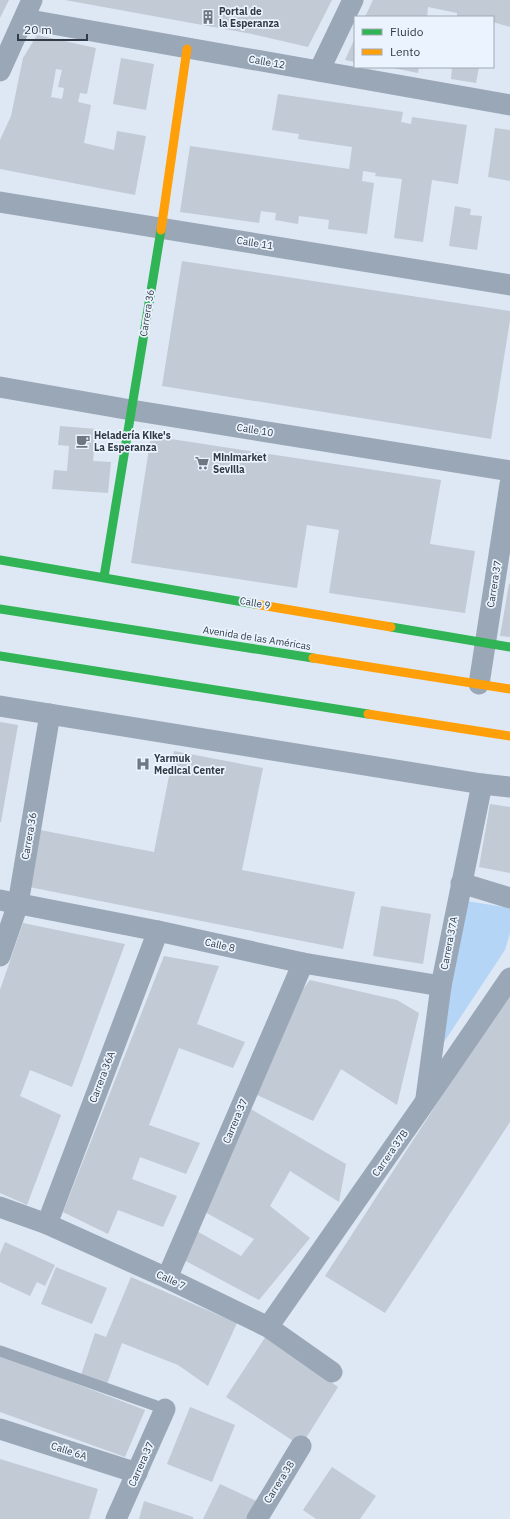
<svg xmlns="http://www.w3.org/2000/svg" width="510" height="1519" font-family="'IBM Plex Sans',sans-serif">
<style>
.green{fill:#b5d5f7}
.building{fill:#c1cad5;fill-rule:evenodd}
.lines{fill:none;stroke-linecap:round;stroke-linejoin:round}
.lane{stroke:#9aa7b7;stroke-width:11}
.street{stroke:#9aa7b7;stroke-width:21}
.fast{stroke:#30b455;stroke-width:9}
.slow{stroke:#ff9f0a;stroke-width:9}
.labels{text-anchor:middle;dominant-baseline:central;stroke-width:3.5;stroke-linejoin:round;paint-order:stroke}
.poi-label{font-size:10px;font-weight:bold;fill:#323c46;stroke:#eaf3fe;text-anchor:start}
.street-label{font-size:10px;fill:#323c46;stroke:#eaf3fe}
</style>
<rect width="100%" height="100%" fill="#dde8f4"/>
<path class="green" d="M 467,901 L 510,908 L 510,933 L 505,950 L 440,1048 Z"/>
<g class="building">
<path d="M 0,0 L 9,0 L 0,18 Z"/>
<path d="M 65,0 L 332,0 L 308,47 L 252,34 Z"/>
<path d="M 373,0 L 510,0 L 510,27 L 493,22 L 493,17 L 457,17 L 457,13 L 428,7 L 427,17 L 365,17 Z"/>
<path d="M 37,35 L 96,48 L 87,94 L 80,93 L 78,102 L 91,105 L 84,143 L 114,150 L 117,131 L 146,136 L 135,195 L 0,169 L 0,140 L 11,116 L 23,58 ZM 56,69 L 62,70 L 58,87 L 64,88 L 62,99 L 51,97 Z"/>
<path d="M 355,38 L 355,62 L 345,60 Z"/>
<path d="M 121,58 L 154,64 L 146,110 L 113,104 Z"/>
<path d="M 388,67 L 419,67 L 418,73 Z"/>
<path d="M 452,67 L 479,67 L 476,83 L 451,79 Z"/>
<path d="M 278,94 L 403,112 L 401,122 L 411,124 L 412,117 L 467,125 L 458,184 L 432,180 L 423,242 L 394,238 L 402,179 L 375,176 L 376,173 L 363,171 L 362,181 L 374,183 L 367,234 L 328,229 L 329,220 L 299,216 L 298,224 L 275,220 L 276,213 L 261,211 L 259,223 L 180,212 L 190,146 L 349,169 L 352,147 L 298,139 L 299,134 L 272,130 Z"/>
<path d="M 495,128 L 510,130 L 510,181 L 488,177 Z"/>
<path d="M 455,206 L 471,209 L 470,215 L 482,216 L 477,250 L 449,246 Z"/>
<path d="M 182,261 L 510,311 L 510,320 L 491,439 L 162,386 Z"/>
<path d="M 60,426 L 96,429 L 93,461 L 111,462 L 108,493 L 52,489 L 54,470 L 67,471 L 69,446 L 58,445 Z"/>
<path d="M 151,436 L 441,480 L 430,544 L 475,551 L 465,613 L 329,593 L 339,530 L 307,525 L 297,588 L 131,563 Z"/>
<path d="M 509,584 L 510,584 L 510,637 L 500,636 Z"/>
<path d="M 0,722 L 18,725 L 1,822 L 0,822 Z"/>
<path d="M 174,751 L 263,768 L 242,870 L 355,892 L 343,949 L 29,887 L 40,830 L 154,852 Z"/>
<path d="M 490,804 L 510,807 L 510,873 L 479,867 Z"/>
<path d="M 381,906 L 431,914 L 423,964 L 373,956 Z"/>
<path d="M 23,923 L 125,944 L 72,1087 L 30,1070 L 20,1096 L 61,1115 L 27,1205 L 0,1193 L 0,990 Z"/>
<path d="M 164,956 L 219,966 L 197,1024 L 245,1042 L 233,1068 L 179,1048 L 149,1125 L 200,1143 L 186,1174 L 140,1157 L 132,1179 L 177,1196 L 163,1227 L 118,1210 L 108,1234 L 63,1212 Z"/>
<path d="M 310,980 L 397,1000 L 419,1013 L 397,1105 L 341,1069 L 313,1121 L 255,1094 L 297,997 Z"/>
<path d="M 510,991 L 510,1122 L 385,1313 L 325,1276 Z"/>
<path d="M 249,1108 L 346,1164 L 339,1202 L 290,1171 L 270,1206 L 310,1238 L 259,1300 L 182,1259 L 195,1230 L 241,1256 L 254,1239 L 203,1211 Z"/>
<path d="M 5,1242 L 55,1265 L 45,1286 L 37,1282 L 30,1296 L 0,1282 L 0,1254 Z"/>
<path d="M 56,1267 L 107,1288 L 92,1324 L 41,1304 Z"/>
<path d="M 131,1277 L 237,1323 L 208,1386 L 178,1365 L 122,1343 L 107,1384 L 81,1375 L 95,1333 L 106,1337 Z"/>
<path d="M 266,1336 L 338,1387 L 301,1446 L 226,1397 Z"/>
<path d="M 0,1355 L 145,1410 L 125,1457 L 0,1412 Z"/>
<path d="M 190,1407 L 235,1425 L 212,1482 L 167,1464 Z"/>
<path d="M 0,1459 L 98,1489 L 89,1519 L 0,1519 Z"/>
<path d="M 332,1467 L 376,1496 L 360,1519 L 316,1519 L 303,1510 Z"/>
<path d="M 220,1484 L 261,1503 L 253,1519 L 203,1519 Z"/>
<path d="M 144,1501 L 193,1517 L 193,1519 L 139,1519 Z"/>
</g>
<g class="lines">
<path class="lane" d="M 0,1351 L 165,1409"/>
<g class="street">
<path d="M 24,19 L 510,105"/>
<path d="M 0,71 L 32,0"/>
<path d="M 319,71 L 353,0"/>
<path d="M 0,202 L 510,285"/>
<path d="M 0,387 L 131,410 L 510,471"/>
<path d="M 479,684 L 510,484"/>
<path d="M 0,706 L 482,784 L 510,787"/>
<path d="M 461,883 L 510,898"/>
<path d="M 0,900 L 158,931 L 303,963 L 441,986"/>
<path d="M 0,956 L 18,904 L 50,714"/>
<path d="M 426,1098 L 441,986 L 482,784"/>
<path d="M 0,1207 L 47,1224 L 167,1278 L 268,1327 L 332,1372"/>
<path d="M 47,1224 L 158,931"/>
<path d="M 167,1278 L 303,963"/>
<path d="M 268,1327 L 425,1102 L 510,978"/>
<path d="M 0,1429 L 137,1473"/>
<path d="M 116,1519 L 165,1409"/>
<path d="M 257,1519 L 301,1446"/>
</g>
<g class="fast">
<path d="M 0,560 L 255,604"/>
<path d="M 104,577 L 161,230"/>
<path d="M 0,609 L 313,658"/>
<path d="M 391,627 L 510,647"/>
<path d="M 0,656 L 368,714"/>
</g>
<g class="slow">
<path d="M 161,230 L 187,49"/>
<path d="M 255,604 L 391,627"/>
<path d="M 313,658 L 510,689"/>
<path d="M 368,714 L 510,736"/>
</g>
</g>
<defs>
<symbol id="building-bare" viewBox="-9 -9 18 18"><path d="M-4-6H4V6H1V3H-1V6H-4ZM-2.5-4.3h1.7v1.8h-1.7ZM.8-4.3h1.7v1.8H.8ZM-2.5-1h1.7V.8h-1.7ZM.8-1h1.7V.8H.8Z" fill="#6e7883" stroke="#eaf3fe" stroke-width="2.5" paint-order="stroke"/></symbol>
<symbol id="cafe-bare" viewBox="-9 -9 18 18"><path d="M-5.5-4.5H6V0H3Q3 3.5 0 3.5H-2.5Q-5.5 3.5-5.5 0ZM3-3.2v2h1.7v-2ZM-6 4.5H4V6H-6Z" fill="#6e7883" stroke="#eaf3fe" stroke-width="2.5" paint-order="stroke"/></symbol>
<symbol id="supermarket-bare" viewBox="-9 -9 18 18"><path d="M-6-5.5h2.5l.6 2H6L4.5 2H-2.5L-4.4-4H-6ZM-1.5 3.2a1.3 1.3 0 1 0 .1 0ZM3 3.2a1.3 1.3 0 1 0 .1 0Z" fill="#6e7883" stroke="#eaf3fe" stroke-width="2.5" paint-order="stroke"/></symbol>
<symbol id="hospital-bare" viewBox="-9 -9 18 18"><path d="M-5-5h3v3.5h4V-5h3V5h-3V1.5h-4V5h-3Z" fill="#6e7883" stroke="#eaf3fe" stroke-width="2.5" paint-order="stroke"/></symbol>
</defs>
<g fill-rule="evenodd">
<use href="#building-bare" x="198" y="7" width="20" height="20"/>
<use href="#cafe-bare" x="73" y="431" width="20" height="20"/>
<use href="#supermarket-bare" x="192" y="453" width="20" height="20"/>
<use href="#hospital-bare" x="133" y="754" width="20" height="20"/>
</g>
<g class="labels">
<g class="poi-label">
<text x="219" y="11">Portal de<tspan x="219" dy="12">la Esperanza</tspan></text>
<text x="94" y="435">Heladería Kike's<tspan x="94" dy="12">La Esperanza</tspan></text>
<text x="213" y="457">Minimarket<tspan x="213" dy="12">Sevilla</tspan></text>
<text x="154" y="758">Yarmuk<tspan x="154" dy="12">Medical Center</tspan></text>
</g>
<g class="street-label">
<text transform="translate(267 62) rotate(10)">Calle 12</text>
<text transform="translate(255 243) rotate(9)">Calle 11</text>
<text transform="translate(147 313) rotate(-81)">Carrera 36</text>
<text transform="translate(255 430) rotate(9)">Calle 10</text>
<text transform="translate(494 584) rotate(-81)">Carrera 37</text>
<text transform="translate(255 603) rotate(10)">Calle 9</text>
<text transform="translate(257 638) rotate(9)">Avenida de las Américas</text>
<text transform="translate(29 836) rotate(-80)">Carrera 36</text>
<text transform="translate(449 943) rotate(-79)">Carrera 37A</text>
<text transform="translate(220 945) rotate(13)">Calle 8</text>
<text transform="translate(102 1077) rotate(-69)">Carrera 36A</text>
<text transform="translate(235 1121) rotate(-67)">Carrera 37</text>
<text transform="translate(390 1153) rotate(-55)">Carrera 37B</text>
<text transform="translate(171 1280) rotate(25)">Calle 7</text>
<text transform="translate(69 1451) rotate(18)">Calle 6A</text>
<text transform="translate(141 1464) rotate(-66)">Carrera 37</text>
<text transform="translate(279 1482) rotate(-58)">Carrera 38</text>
</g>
</g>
<rect x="354" y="16" width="140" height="52" fill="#eaf3fe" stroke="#a0aab4"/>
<rect x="362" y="29" width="20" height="6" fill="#30b455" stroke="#a0aab4"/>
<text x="390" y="36" font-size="12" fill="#323c46">Fluido</text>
<rect x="362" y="49" width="20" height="6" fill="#ff9f0a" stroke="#a0aab4"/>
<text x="390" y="56" font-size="12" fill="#323c46">Lento</text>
<path d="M18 34v6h69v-6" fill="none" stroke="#323c46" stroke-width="2"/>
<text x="24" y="34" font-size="12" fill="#323c46" stroke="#eaf3fe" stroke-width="3" paint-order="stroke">20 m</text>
</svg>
